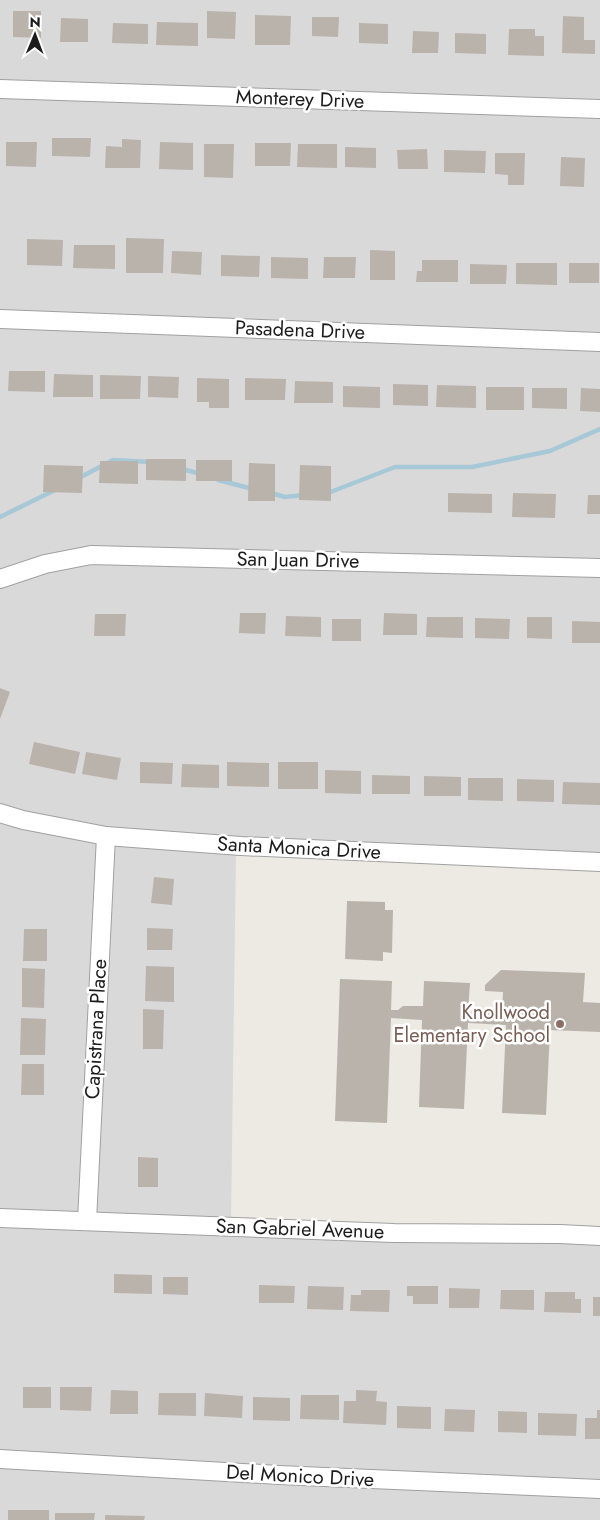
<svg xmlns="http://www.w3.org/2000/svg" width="600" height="1520" font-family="Jost,sans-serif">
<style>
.residential{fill:#dad9d9}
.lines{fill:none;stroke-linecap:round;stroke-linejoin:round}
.stream{stroke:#a7c8d7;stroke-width:4.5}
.building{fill:#b9b3ac}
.street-casing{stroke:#a0a0a0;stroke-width:20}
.street{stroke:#fff;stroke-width:18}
.education-dot{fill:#8d6e63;stroke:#fff;stroke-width:2}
.labels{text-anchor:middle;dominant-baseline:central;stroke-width:5;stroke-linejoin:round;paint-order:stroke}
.street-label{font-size:20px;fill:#1c1c1c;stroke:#fff}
.education-label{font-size:20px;fill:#785e54;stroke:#fff;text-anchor:end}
</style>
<rect width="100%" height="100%" fill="#edeae3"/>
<path class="residential" d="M 0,0 L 600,0 L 600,867 L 236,852 L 231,1222 L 600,1233 L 600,1520 L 0,1520 Z"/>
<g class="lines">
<g class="stream">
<path d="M 182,469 L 201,474"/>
<path d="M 79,478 L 113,460 L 150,462"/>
<path d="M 218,480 L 253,489"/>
<path d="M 271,493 L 285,497 L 305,495"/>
<path d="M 328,493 L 395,467 L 472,467 L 550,451 L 600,429"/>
<path d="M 0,517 L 55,490"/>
</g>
</g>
<g class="building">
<path d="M 13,11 L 41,11 L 41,38 L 13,37 Z"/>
<path d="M 207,11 L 236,12 L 235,39 L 207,38 Z"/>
<path d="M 255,15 L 291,16 L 290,45 L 255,45 Z"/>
<path d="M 563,16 L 584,17 L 584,40 L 595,40 L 595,54 L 562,53 Z"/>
<path d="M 312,17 L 339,17 L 338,37 L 312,36 Z"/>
<path d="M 61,18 L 88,19 L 88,42 L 60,42 Z"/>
<path d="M 157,22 L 198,23 L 198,46 L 156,45 Z"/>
<path d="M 113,23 L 148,24 L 148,44 L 112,43 Z"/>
<path d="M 359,23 L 388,24 L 388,44 L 359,43 Z"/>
<path d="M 509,29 L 535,29 L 535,36 L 544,36 L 544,56 L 508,55 Z"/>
<path d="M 413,31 L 439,32 L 438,53 L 412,53 Z"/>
<path d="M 455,33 L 486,34 L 486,54 L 455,53 Z"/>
<path d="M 52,138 L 91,138 L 90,157 L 52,156 Z"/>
<path d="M 122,139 L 141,140 L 140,168 L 105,168 L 106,146 L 122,147 Z"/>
<path d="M 6,142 L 37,142 L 36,167 L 6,166 Z"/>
<path d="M 160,142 L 193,143 L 193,170 L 159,169 Z"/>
<path d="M 255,143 L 291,143 L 290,166 L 255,166 Z"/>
<path d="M 204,144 L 234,144 L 233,178 L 204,177 Z"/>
<path d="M 298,144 L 337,144 L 337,168 L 297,167 Z"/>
<path d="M 345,147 L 376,148 L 376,168 L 345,167 Z"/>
<path d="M 427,149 L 428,169 L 398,169 L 397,150 Z"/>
<path d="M 444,150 L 486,151 L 485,173 L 444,172 Z"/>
<path d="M 495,153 L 525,153 L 524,185 L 508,185 L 508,175 L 495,174 Z"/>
<path d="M 561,157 L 585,158 L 584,187 L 560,186 Z"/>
<path d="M 126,238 L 164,239 L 163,273 L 126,273 Z"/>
<path d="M 27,239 L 63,240 L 62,266 L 27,265 Z"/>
<path d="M 74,245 L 115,245 L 115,269 L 73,268 Z"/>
<path d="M 370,250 L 395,251 L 395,280 L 370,280 Z"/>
<path d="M 172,251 L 202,252 L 201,275 L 171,273 Z"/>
<path d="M 221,255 L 260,256 L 259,277 L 221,276 Z"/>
<path d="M 271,257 L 308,258 L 308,279 L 271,278 Z"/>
<path d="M 324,257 L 356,257 L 355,278 L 323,278 Z"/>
<path d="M 422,260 L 458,260 L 458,282 L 416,282 L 417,271 L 422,271 Z"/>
<path d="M 516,263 L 557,263 L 557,285 L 516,284 Z"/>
<rect x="569" y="263" width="30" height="20"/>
<path d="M 470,264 L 507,265 L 506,284 L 470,284 Z"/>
<path d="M 9,371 L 45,371 L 45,392 L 8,391 Z"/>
<path d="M 54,374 L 93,375 L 93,397 L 53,397 Z"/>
<path d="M 100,375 L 141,376 L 140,399 L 100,399 Z"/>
<path d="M 148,376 L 179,377 L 178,398 L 148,397 Z"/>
<path d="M 197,378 L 229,379 L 229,408 L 209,408 L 209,402 L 197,402 Z"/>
<path d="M 245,378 L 286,379 L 285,400 L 245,400 Z"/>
<path d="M 295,381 L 333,382 L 333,403 L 294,403 Z"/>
<path d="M 393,384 L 428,385 L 428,406 L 393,405 Z"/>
<path d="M 437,385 L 476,386 L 476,408 L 436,407 Z"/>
<path d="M 343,386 L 380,387 L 380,408 L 343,407 Z"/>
<rect x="486" y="387" width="38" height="23"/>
<path d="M 532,388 L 567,388 L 567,409 L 532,408 Z"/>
<path d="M 581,388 L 600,389 L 600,412 L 580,411 Z"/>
<path d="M 146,459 L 186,459 L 186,481 L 146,480 Z"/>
<rect x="196" y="460" width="36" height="21"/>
<path d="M 100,461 L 138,461 L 138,484 L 99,483 Z"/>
<path d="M 249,463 L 275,464 L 275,501 L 248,501 Z"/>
<path d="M 44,465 L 83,466 L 82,493 L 43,492 Z"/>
<path d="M 300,465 L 331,466 L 331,501 L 299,500 Z"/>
<path d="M 448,493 L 492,494 L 492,513 L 448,512 Z"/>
<path d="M 513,493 L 556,494 L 555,518 L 512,517 Z"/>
<path d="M 588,495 L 600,495 L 600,514 L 587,514 Z"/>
<path d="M 240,613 L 266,613 L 265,634 L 239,633 Z"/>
<path d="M 384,613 L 417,614 L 417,635 L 383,635 Z"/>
<path d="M 95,614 L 126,614 L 125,636 L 94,636 Z"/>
<path d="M 286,616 L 321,617 L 321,637 L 285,636 Z"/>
<path d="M 427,617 L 463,617 L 463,638 L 426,637 Z"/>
<path d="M 527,617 L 552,617 L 552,639 L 527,638 Z"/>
<path d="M 475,618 L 510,619 L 509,639 L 475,638 Z"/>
<rect x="332" y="619" width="29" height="22"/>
<path d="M 572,621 L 600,622 L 600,643 L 572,643 Z"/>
<path d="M 0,688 L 10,692 L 0,719 Z"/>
<path d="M 34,742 L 80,752 L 75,774 L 29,764 Z"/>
<path d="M 86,752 L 121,758 L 117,780 L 82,774 Z"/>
<path d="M 140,762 L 173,763 L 172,784 L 140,783 Z"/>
<path d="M 227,762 L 269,763 L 269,787 L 227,786 Z"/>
<rect x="278" y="762" width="40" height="27"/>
<path d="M 182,764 L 219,765 L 219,788 L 181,787 Z"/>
<path d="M 325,770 L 361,771 L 361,794 L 325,793 Z"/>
<path d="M 372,775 L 410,776 L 410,794 L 372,794 Z"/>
<path d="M 424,776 L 461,777 L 461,796 L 424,796 Z"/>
<path d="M 468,778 L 503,778 L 503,801 L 468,800 Z"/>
<path d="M 517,779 L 554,780 L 554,802 L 517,801 Z"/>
<path d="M 563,782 L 600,783 L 600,805 L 562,804 Z"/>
<path d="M 154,877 L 174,879 L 172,905 L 151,903 Z"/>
<path d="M 347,901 L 385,902 L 385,910 L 393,910 L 392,953 L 383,952 L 383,961 L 345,959 Z"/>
<path d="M 147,928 L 173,929 L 172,950 L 147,950 Z"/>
<path d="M 24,929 L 47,929 L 47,961 L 23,961 Z"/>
<path d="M 146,966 L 174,967 L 174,1002 L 145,1001 Z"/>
<path d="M 22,968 L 45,969 L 44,1008 L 22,1007 Z"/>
<path d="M 501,970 L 585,973 L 583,1002 L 600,1003 L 600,1032 L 550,1030 L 546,1115 L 502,1113 L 506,1025 L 468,1023 L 464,1109 L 419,1107 L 422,1020 L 391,1018 L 387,1123 L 335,1121 L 340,979 L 392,981 L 391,1010 L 398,1010 L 403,1006 L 423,1006 L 424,981 L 470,983 L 468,1012 L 502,1014 L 503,992 L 485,991 L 485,985 Z"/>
<path d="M 143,1009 L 164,1010 L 163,1049 L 143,1049 Z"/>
<path d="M 21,1018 L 46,1019 L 45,1055 L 20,1055 Z"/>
<path d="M 22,1064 L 44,1064 L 44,1095 L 21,1095 Z"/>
<path d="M 138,1157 L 158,1158 L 158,1187 L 138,1187 Z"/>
<path d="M 114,1274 L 152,1275 L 152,1294 L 114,1293 Z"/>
<path d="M 163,1277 L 188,1277 L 188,1295 L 163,1294 Z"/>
<path d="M 259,1285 L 295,1286 L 294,1303 L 259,1303 Z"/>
<path d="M 308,1286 L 344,1287 L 343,1310 L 307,1309 Z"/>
<path d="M 407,1286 L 438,1286 L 438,1304 L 413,1304 L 413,1296 L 407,1296 Z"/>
<path d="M 449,1288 L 480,1289 L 479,1308 L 449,1308 Z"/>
<path d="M 361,1290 L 390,1290 L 389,1312 L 350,1311 L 351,1295 L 361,1295 Z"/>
<path d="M 501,1290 L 534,1290 L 534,1310 L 500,1309 Z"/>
<path d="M 545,1292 L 575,1292 L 575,1299 L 581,1299 L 581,1313 L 544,1312 Z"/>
<rect x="593" y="1297" width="7" height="19"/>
<rect x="23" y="1387" width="28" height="21"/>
<path d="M 60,1387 L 92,1387 L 91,1411 L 60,1410 Z"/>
<path d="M 111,1390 L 138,1391 L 138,1414 L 110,1414 Z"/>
<path d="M 356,1390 L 377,1391 L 376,1401 L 387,1402 L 386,1425 L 343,1423 L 344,1401 L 356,1401 Z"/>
<path d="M 159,1393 L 196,1393 L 196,1416 L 158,1415 Z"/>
<path d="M 205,1393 L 243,1396 L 242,1418 L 204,1416 Z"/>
<path d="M 301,1395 L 339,1395 L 339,1420 L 300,1419 Z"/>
<path d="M 253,1397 L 290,1398 L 290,1421 L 253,1420 Z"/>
<path d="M 397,1406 L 431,1407 L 431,1429 L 397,1428 Z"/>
<path d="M 445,1409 L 475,1410 L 474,1432 L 444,1431 Z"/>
<path d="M 597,1410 L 600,1410 L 600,1439 L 585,1439 L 585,1418 L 597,1418 Z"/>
<path d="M 498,1411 L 527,1412 L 527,1433 L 498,1432 Z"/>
<path d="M 538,1413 L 577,1414 L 576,1436 L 538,1435 Z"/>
<rect x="8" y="1510" width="41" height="10"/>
<path d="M 55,1513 L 95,1513 L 94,1520 L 55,1520 Z"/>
<path d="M 105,1515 L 145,1516 L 144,1520 L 105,1520 Z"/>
</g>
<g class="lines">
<defs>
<g id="street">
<path d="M 0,89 L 600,109"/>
<path d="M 0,319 L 600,342"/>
<path d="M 0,579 L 45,564 L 91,555 L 600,568"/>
<path d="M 0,813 L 23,820 L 106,836 L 241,846 L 600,862"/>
<path d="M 0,1218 L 394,1233 L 560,1234 L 600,1236"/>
<path d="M 87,1221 L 106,836"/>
<path d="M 0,1459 L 279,1475 L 600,1489"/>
</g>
</defs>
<use href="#street" class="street-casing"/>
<use href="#street" class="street"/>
</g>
<circle class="education-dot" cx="560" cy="1024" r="5"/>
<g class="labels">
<g class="street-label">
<text transform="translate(300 99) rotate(2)">Monterey Drive</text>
<text transform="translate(300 330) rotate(2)">Pasadena Drive</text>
<text transform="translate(298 560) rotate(1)">San Juan Drive</text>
<text transform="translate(299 848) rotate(3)">Santa Monica Drive</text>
<text transform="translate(96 1029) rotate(-87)">Capistrana Place</text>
<text transform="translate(300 1229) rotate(2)">San Gabriel Avenue</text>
<text transform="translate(300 1476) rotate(3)">Del Monico Drive</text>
</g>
<g class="education-label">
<text x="550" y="1012">Knollwood<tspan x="550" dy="23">Elementary School</tspan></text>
</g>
</g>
<g transform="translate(35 35) rotate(1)" stroke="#ffffff" stroke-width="4" paint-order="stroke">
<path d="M0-4L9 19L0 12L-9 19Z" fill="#1c1c1c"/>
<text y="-8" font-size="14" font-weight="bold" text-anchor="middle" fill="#1c1c1c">N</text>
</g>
</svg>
